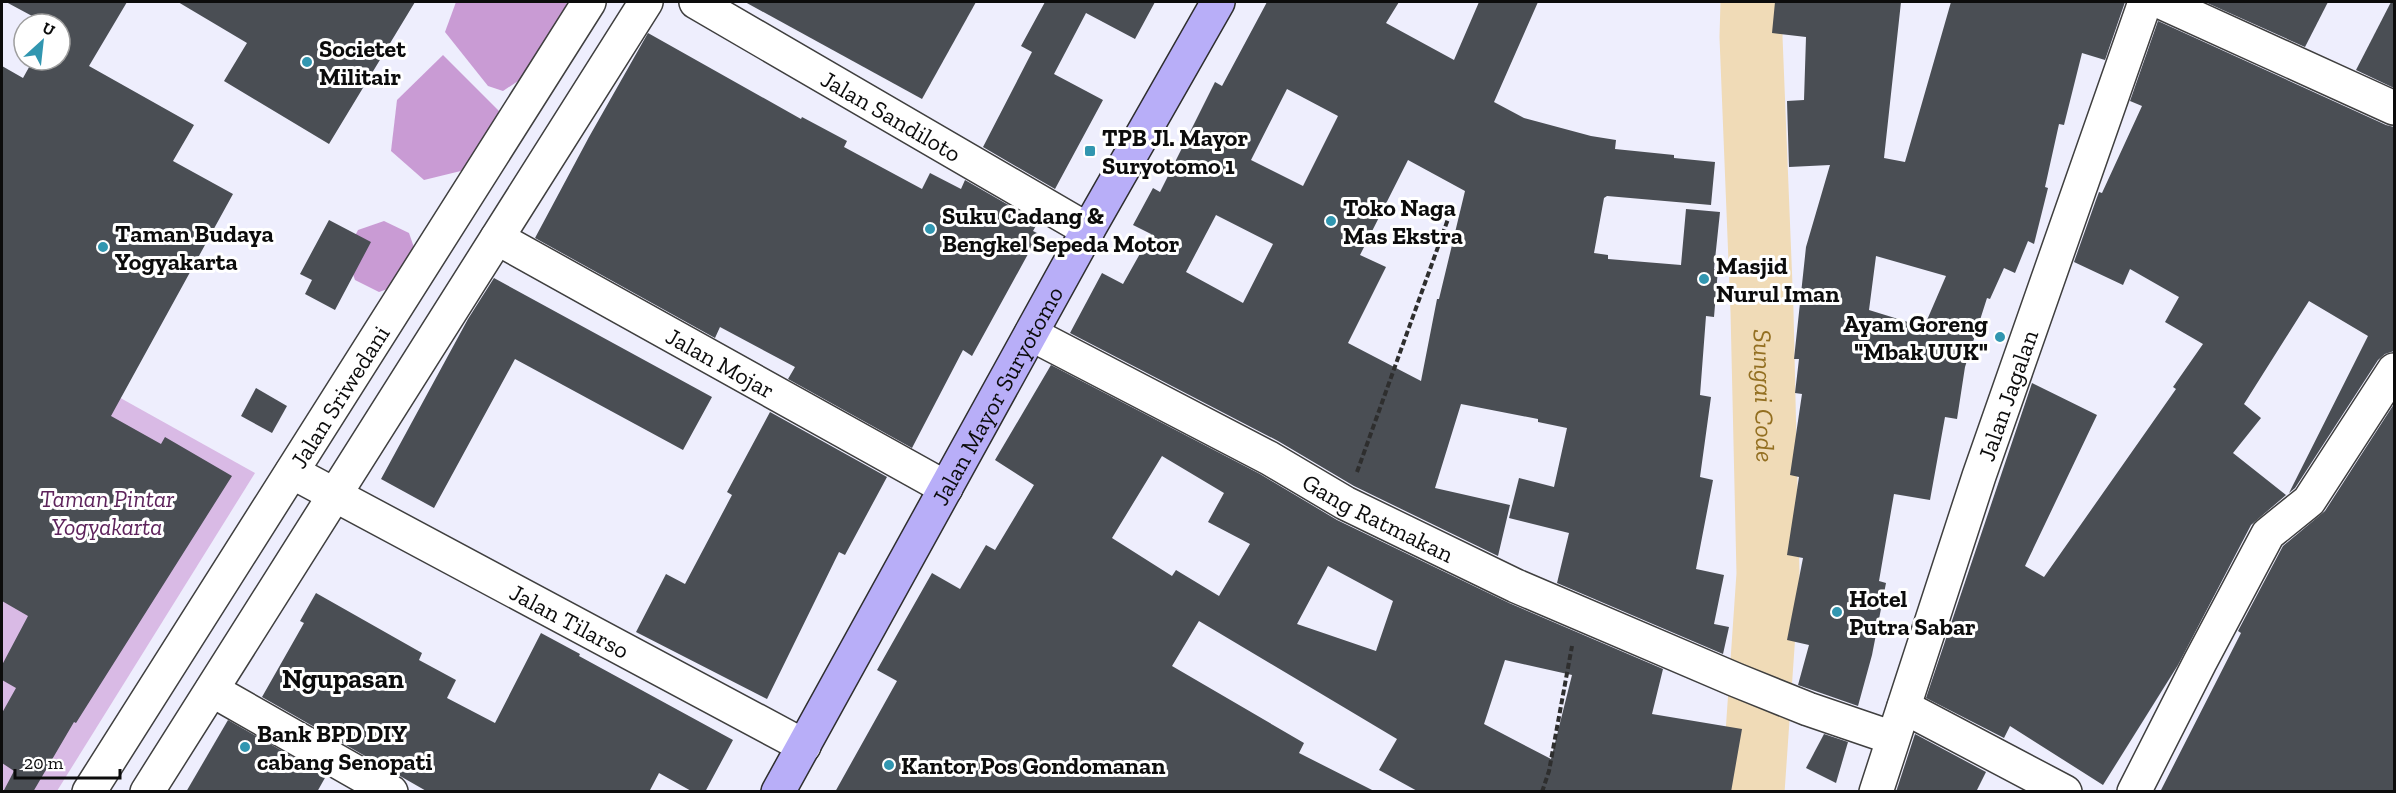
<svg xmlns="http://www.w3.org/2000/svg" width="2396" height="793" font-family="'Zilla Slab',serif">
<style>
.green{fill:#d9bae5}
.forest{fill:#c99bd4}
.lines{fill:none;stroke-linecap:round;stroke-linejoin:round}
.river{stroke:#f0dbb7;stroke-width:63}
.building{fill:#4a4e54;fill-rule:evenodd}
.minor-casing{stroke:#3f3f3f;stroke-width:36}
.secondary-casing{stroke:#2e2e2e;stroke-width:36}
.path{stroke:#2e2e2e;stroke-width:4;stroke-dasharray:6 3;stroke-linecap:butt}
.minor{stroke:#fff;stroke-width:33}
.secondary{stroke:#b8aef8;stroke-width:33}
.poi-dot{fill:#3196b0;stroke:#fff;stroke-width:2}
.labels{text-anchor:middle;dominant-baseline:central;stroke-width:6;stroke-linejoin:round;paint-order:stroke}
.poi-label{font-size:24px;font-weight:bold;fill:#0c0c0c;stroke:#fff;text-anchor:start}
.street-label{font-size:24px;fill:#0c0c0c;stroke:#fff}
.park-label{font-size:24px;font-style:italic;fill:#5e235c;stroke:#fff}
.water-label{font-size:26px;font-style:italic;fill:#936f21;stroke:#fff}
.quarter-label{font-size:27px;font-weight:bold;fill:#0c0c0c;stroke:#fff}
</style>
<rect width="100%" height="100%" fill="#eeeefd"/>
<path class="green" d="M 2,332 L 255,473 L 57,791 L 2,791 Z"/>
<g class="forest">
<path d="M 456,2 L 565,2 L 575,11 L 539,67 L 503,91 L 488,86 L 445,32 Z"/>
<path d="M 443,55 L 515,127 L 473,168 L 424,180 L 391,151 L 397,100 Z"/>
<path d="M 384,221 L 409,233 L 418,259 L 405,283 L 379,292 L 355,280 L 346,254 L 358,230 Z"/>
</g>
<g class="lines">
<path class="river" id="s1" d="M 1752,2 L 1751,37 L 1762,311 L 1768,574 L 1753,792"/>
</g>
<g class="building">
<path d="M 6,2 L 127,2 L 89,66 L 194,125 L 173,161 L 233,194 L 111,416 L 161,444 L 165,437 L 232,476 L 76,723 L 74,722 L 33,792 L 3,792 L 14,771 L 2,763 L 2,713 L 16,688 L 2,680 L 2,665 L 28,616 L 2,601 L 2,66 L 23,78 L 33,60 L 60,60 L 60,24 L 47,24 Z"/>
<path d="M 178,2 L 415,2 L 329,144 L 224,81 L 247,43 Z"/>
<path d="M 745,2 L 976,2 L 922,99 Z"/>
<path d="M 1045,2 L 1155,2 L 1135,39 L 1086,13 L 1054,74 L 1103,100 L 1055,189 L 983,147 L 1032,52 L 1021,46 Z"/>
<path d="M 1267,2 L 1399,2 L 1386,23 L 1454,60 L 1479,2 L 1538,2 L 1494,102 L 1524,118 L 1591,136 L 1616,140 L 1615,149 L 1674,155 L 1674,158 L 1715,162 L 1711,205 L 1607,196 L 1604,198 L 1594,253 L 1608,255 L 1608,259 L 1681,265 L 1686,209 L 1720,212 L 1714,269 L 1718,269 L 1714,317 L 1706,316 L 1700,395 L 1711,397 L 1700,477 L 1713,480 L 1696,569 L 1724,575 L 1714,624 L 1729,627 L 1723,654 L 1557,583 L 1569,533 L 1509,518 L 1519,478 L 1554,487 L 1567,428 L 1538,422 L 1538,419 L 1461,404 L 1435,488 L 1510,505 L 1498,556 L 1354,486 L 1278,441 L 1070,333 L 1102,273 L 1123,284 L 1151,234 L 1133,225 L 1153,188 L 1160,192 L 1215,82 L 1222,86 ZM 1287,89 L 1338,116 L 1303,186 L 1251,160 ZM 1408,160 L 1465,191 L 1439,299 L 1437,299 L 1421,381 L 1348,343 L 1386,267 L 1360,255 ZM 1216,215 L 1273,244 L 1243,303 L 1186,272 Z"/>
<path d="M 1775,2 L 1901,2 L 1884,158 L 1905,162 L 1951,2 L 2125,2 L 2105,60 L 2082,53 L 2064,125 L 2059,124 L 2045,187 L 2048,188 L 2034,244 L 2028,241 L 2015,273 L 2004,268 L 1990,299 L 1987,298 L 1965,367 L 1957,419 L 1945,417 L 1930,500 L 1894,494 L 1879,581 L 1886,583 L 1872,655 L 1858,706 L 1798,685 L 1809,645 L 1787,640 L 1803,558 L 1787,555 L 1799,477 L 1790,475 L 1802,394 L 1795,393 L 1799,359 L 1794,359 L 1806,247 L 1830,165 L 1789,167 L 1787,101 L 1804,100 L 1806,37 L 1772,33 ZM 1876,256 L 1946,276 L 1924,327 L 1869,310 Z"/>
<path d="M 2205,2 L 2328,2 L 2305,47 Z"/>
<path d="M 2391,2 L 2394,2 L 2394,88 L 2356,70 Z"/>
<path d="M 2158,21 L 2386,125 L 2394,127 L 2394,351 L 2385,354 L 2378,360 L 2295,488 L 2289,493 L 2368,336 L 2309,301 L 2244,404 L 2261,418 L 2233,453 L 2286,495 L 2251,525 L 2178,665 L 2103,785 L 2010,726 L 2004,738 L 1926,698 L 2032,383 L 2097,415 L 2025,566 L 2044,577 L 2176,389 L 2173,387 L 2203,344 L 2165,322 L 2179,297 L 2130,269 L 2123,285 L 2074,262 L 2096,200 L 2099,192 L 2102,193 L 2142,106 L 2130,101 Z"/>
<path d="M 648,33 L 801,119 L 802,117 L 847,141 L 844,147 L 922,189 L 930,173 L 961,189 L 965,180 L 1038,222 L 1033,231 L 1039,234 L 972,356 L 963,350 L 912,448 L 788,379 L 795,367 L 720,327 L 715,338 L 535,238 L 589,137 Z"/>
<path d="M 329,220 L 371,242 L 335,310 L 305,294 L 312,280 L 300,274 Z"/>
<path d="M 494,278 L 712,397 L 683,450 L 515,359 L 434,508 L 381,479 L 468,319 Z"/>
<path d="M 1051,365 L 1260,474 L 1337,520 L 1509,603 L 1663,669 L 1652,714 L 1742,729 L 1731,792 L 1419,792 L 1379,770 L 1397,739 L 1199,621 L 1172,666 L 1304,743 L 1299,753 L 1376,792 L 835,792 L 897,681 L 877,670 L 932,573 L 960,589 L 986,545 L 995,550 L 1034,485 L 995,460 ZM 1162,456 L 1224,493 L 1208,522 L 1250,544 L 1219,596 L 1176,570 L 1172,576 L 1112,538 ZM 1328,566 L 1393,601 L 1376,651 L 1297,624 ZM 1505,660 L 1572,675 L 1551,759 L 1484,724 Z"/>
<path d="M 256,388 L 287,406 L 272,433 L 241,416 Z"/>
<path d="M 2394,404 L 2394,792 L 2160,792 L 2241,633 L 2238,631 L 2283,546 L 2325,511 Z"/>
<path d="M 770,412 L 887,477 L 845,555 L 839,552 L 767,699 L 636,632 L 666,574 L 685,584 L 732,495 L 727,492 Z"/>
<path d="M 316,593 L 422,653 L 419,660 L 456,680 L 447,698 L 495,723 L 541,633 L 580,654 L 579,656 L 733,740 L 705,792 L 693,792 L 659,773 L 649,792 L 428,792 L 262,697 L 304,623 L 300,621 Z"/>
<path d="M 228,720 L 326,776 L 317,792 L 186,792 Z"/>
<path d="M 1824,734 L 1848,742 L 1836,783 L 1806,768 Z"/>
<path d="M 1915,734 L 1986,772 L 1976,792 L 1896,792 Z"/>
</g>
<g class="lines">
<defs>
<g id="minor">
<path id="s2" d="M 696,2 L 1088,230"/>
<path d="M 2161,2 L 2394,108"/>
<path id="s3" d="M 497,238 L 946,488"/>
<path id="s4" d="M 1031,334 L 1269,458 L 1345,503 L 1516,586 L 1736,680 L 1808,709 L 1893,738"/>
<path id="s5" d="M 292,472 L 804,746"/>
<path d="M 212,690 L 391,792"/>
<path d="M 1904,707 L 2065,792"/>
<path id="s6" d="M 89,792 L 589,2"/>
<path d="M 147,792 L 646,2"/>
<path id="s7" d="M 1876,792 L 1979,476 L 2145,2"/>
<path d="M 2134,792 L 2200,662 L 2268,534 L 2309,501 L 2394,370"/>
</g>
<g id="secondary">
<path id="s8" d="M 778,792 L 1088,230 L 1218,2"/>
</g>
</defs>
<use href="#minor" class="minor-casing"/>
<use href="#secondary" class="secondary-casing"/>
<g class="path">
<path d="M 1357,472 L 1452,208"/>
<path d="M 1542,792 L 1549,771 L 1572,646"/>
</g>
<use href="#minor" class="minor"/>
<use href="#secondary" class="secondary"/>
</g>
<g class="poi-dot">
<circle cx="307" cy="62" r="6"/>
<rect x="1084" y="145" width="12" height="12" rx="3"/>
<circle cx="1331" cy="221" r="6"/>
<circle cx="930" cy="229" r="6"/>
<circle cx="103" cy="247" r="6"/>
<circle cx="1704" cy="279" r="6"/>
<circle cx="2000" cy="337" r="6"/>
<circle cx="1837" cy="612" r="6"/>
<circle cx="245" cy="747" r="6"/>
<circle cx="889" cy="765" r="6"/>
</g>
<g class="labels">
<g class="poi-label">
<text x="319" y="48">Societet<tspan x="319" dy="28">Militair</tspan></text>
<text x="1102" y="137">TPB Jl. Mayor<tspan x="1102" dy="28">Suryotomo 1</tspan></text>
<text x="1343" y="207">Toko Naga<tspan x="1343" dy="28">Mas Ekstra</tspan></text>
<text x="942" y="215">Suku Cadang &amp;<tspan x="942" dy="28">Bengkel Sepeda Motor</tspan></text>
<text x="115" y="233">Taman Budaya<tspan x="115" dy="28">Yogyakarta</tspan></text>
<text x="1716" y="265">Masjid<tspan x="1716" dy="28">Nurul Iman</tspan></text>
<text x="1988" y="323" text-anchor="end">Ayam Goreng<tspan x="1988" dy="28">"Mbak UUK"</tspan></text>
<text x="1849" y="598">Hotel<tspan x="1849" dy="28">Putra Sabar</tspan></text>
<text x="257" y="733">Bank BPD DIY<tspan x="257" dy="28">cabang Senopati</tspan></text>
<text x="901" y="765">Kantor Pos Gondomanan</text>
</g>
<g class="street-label">
<text stroke="none"><textPath href="#s2" startOffset="226">Jalan Sandiloto</textPath></text>
<text stroke="none"><textPath href="#s3" startOffset="256">Jalan Mojar</textPath></text>
<text stroke="none"><textPath href="#s6" startOffset="468">Jalan Sriwedani</textPath></text>
<text stroke="none"><textPath href="#s8" startOffset="453">Jalan Mayor Suryotomo</textPath></text>
<text stroke="none"><textPath href="#s7" startOffset="418">Jalan Jagalan</textPath></text>
<text stroke="none"><textPath href="#s4" startOffset="393">Gang Ratmakan</textPath></text>
<text stroke="none"><textPath href="#s5" startOffset="315">Jalan Tilarso</textPath></text>
</g>
<g class="park-label">
<text x="107" y="498">Taman Pintar<tspan x="107" dy="28">Yogyakarta</tspan></text>
</g>
<g class="water-label">
<text stroke="none"><textPath href="#s1" startOffset="394">Sungai Code</textPath></text>
</g>
<g class="quarter-label">
<text x="343" y="679">Ngupasan</text>
</g>
</g>
<rect width="2396" height="793" fill="none" stroke="#0c0c0c" stroke-width="6"/>
<g transform="translate(42 42) rotate(27)"><circle r="28" fill="#ffffff" stroke="#9e9e9e" stroke-width="1.5"/>
<path d="M0-4.5L10 22L0 15L-10 22Z" fill="#3196b0"/>
<text y="-9" font-size="16" font-weight="bold" text-anchor="middle" fill="#0c0c0c">U</text>
</g>
<path d="M15 769v9h105v-9" fill="none" stroke="#0c0c0c" stroke-width="3"/>
<text x="24" y="769" font-size="18" fill="#0c0c0c" stroke="#ffffff" stroke-width="4.5" paint-order="stroke">20 m</text>
</svg>
